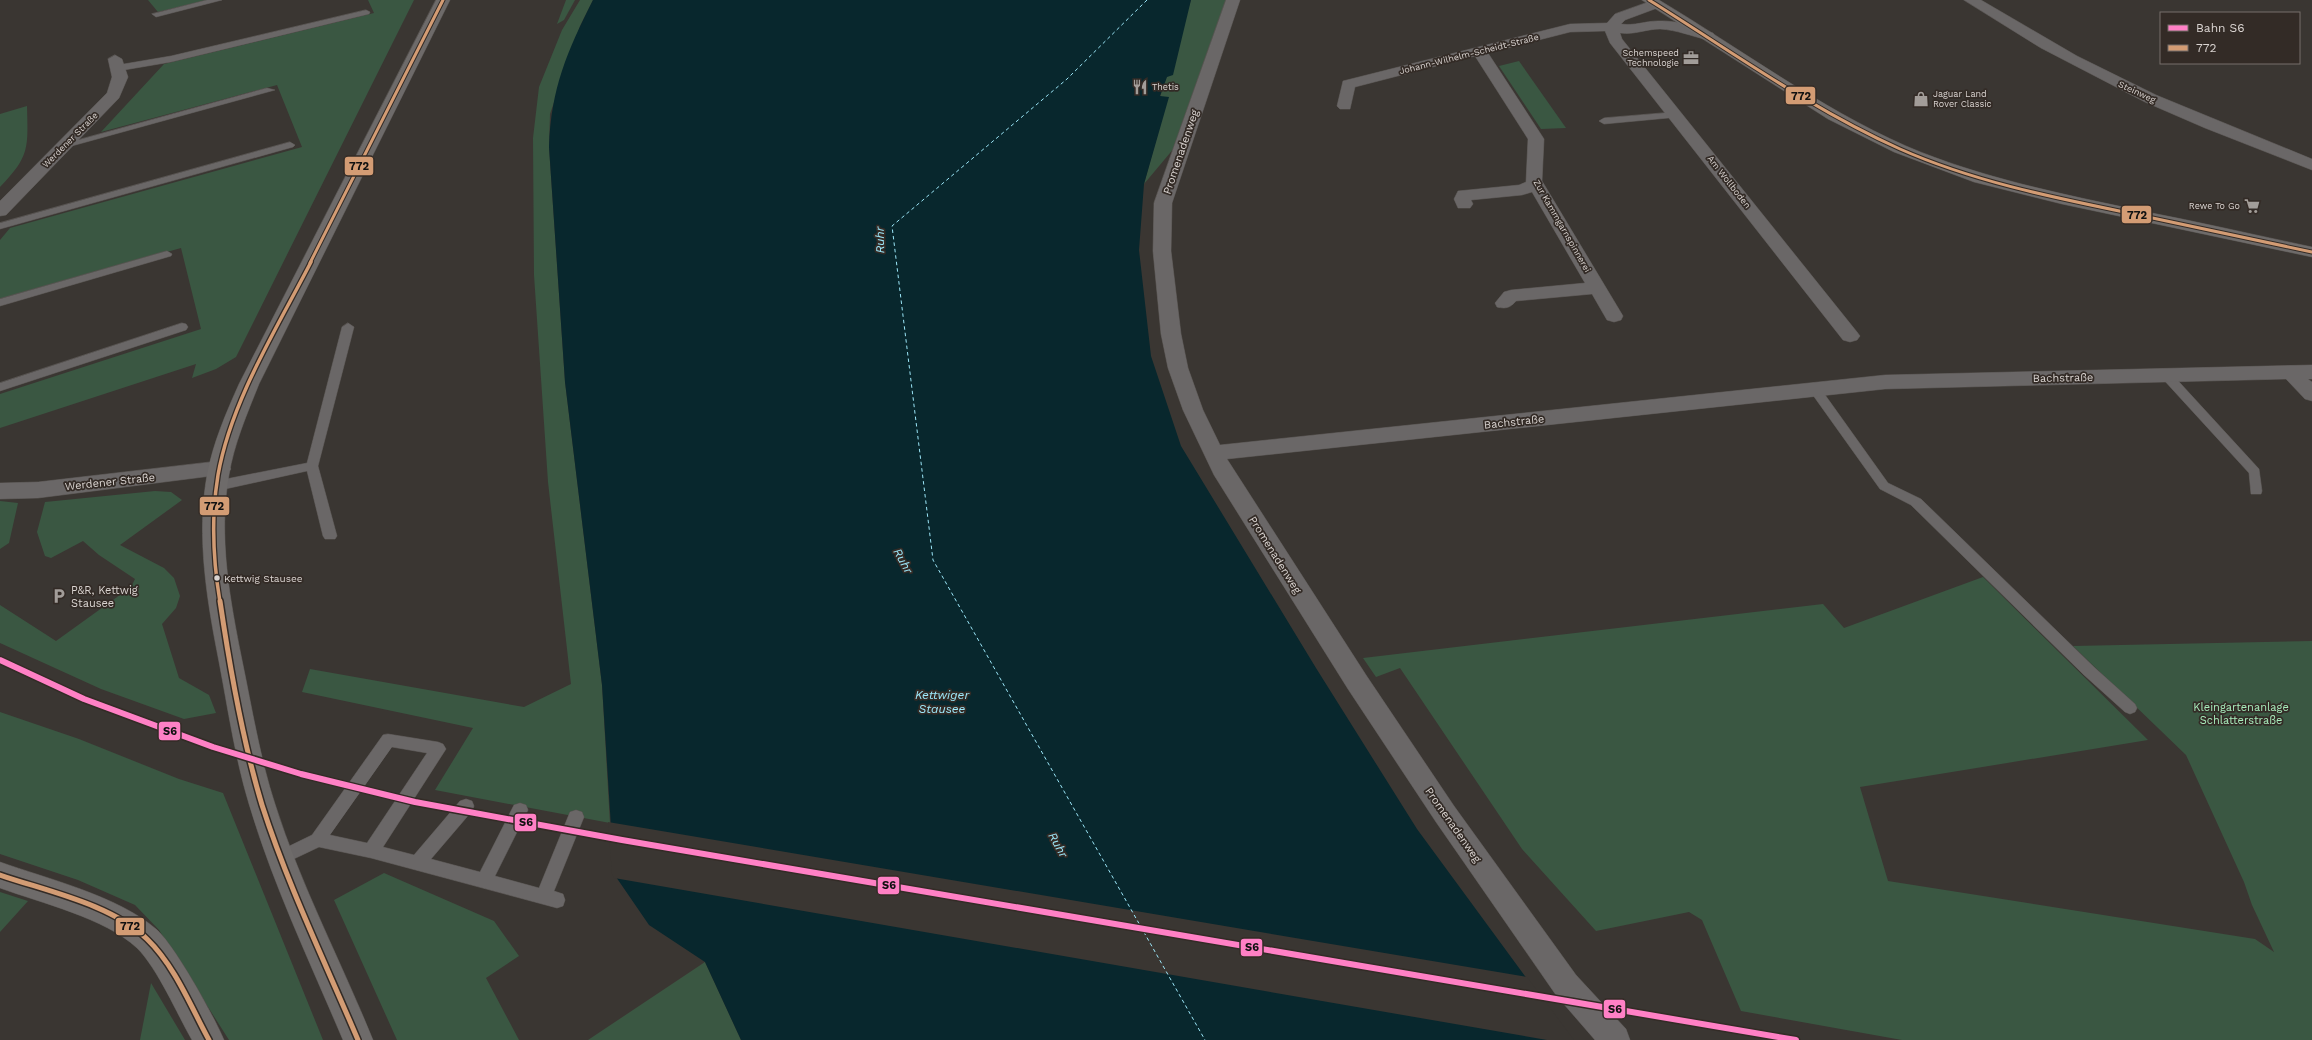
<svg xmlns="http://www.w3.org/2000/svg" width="2312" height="1040" font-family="'Work Sans',sans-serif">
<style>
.green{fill:#3a5742}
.water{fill:#08272d}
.pier{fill:#3a3632}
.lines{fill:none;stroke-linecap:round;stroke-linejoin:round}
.ferry{stroke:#9ce7f9;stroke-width:1;stroke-dasharray:3.5 3;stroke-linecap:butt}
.lane-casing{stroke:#56524f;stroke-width:1}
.street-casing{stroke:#56524f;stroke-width:1}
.secondary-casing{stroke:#56524f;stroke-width:1}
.lane{fill:#6a6767;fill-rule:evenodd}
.street{fill:#6a6767;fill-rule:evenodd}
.secondary{fill:#6e6b6a;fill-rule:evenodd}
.bus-1-far2-casing{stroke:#332b26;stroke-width:5}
.bus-1-far1-casing{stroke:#332b26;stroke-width:6}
.bus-1-casing{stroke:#332b26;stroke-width:8}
.bus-1-far2{stroke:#d39c74;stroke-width:3}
.bus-1-far1{stroke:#d39c74;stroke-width:3.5}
.bus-1{stroke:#d39c74;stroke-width:5}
.rail-1-casing{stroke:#332b26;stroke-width:9}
.rail-1{stroke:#ff80c5;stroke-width:6}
.bus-dot{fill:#dad4d1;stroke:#332b26;stroke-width:1.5}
.labels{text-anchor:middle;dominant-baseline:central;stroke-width:3.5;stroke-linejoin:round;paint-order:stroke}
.far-poi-label{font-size:9px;fill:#dad4d1;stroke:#332b26;text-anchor:end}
.far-street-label{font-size:9px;fill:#dad4d1;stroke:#332b26}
.bus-label{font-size:10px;fill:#dad4d1;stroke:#332b26;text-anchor:start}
.street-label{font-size:11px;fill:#dad4d1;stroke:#332b26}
.poi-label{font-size:11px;fill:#dad4d1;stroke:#332b26;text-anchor:start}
.park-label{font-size:11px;fill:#a8edbc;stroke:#332b26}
.water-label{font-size:12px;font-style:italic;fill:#9ce7f9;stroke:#332b26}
.line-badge{stroke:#332b26;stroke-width:1.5}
.pale-badge-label{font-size:11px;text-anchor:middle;font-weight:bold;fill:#111}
</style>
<rect width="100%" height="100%" fill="#3a3632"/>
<g class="green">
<path d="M 148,0 L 209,0 L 158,12 Z"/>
<path d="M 368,0 L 414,0 L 236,357 L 216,369 L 192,378 L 196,364 L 0,428 L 0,394 L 201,329 L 181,248 L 0,299 L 0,240 L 10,228 L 302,147 L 277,85 L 101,132 L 164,64 L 374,13 Z"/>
<path d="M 566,0 L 575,0 L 564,20 L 557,24 Z"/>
<path d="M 580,0 L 593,0 L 580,26 L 550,114 L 549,147 L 565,382 L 602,685 L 610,823 L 435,790 L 473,728 L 302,692 L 310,669 L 524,707 L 571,684 L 548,482 L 534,275 L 533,138 L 539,87 L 562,30 Z"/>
<path d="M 1191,0 L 1228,0 L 1175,147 L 1144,184 L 1168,97 L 1160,97 Z"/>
<path d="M 1519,61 L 1566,128 L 1541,129 L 1499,66 Z"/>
<path d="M 27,106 C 28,148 30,156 0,187 L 0,114 Z"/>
<path d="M 155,491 L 171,492 L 182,500 L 120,545 L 164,568 L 174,578 L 180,596 L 176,608 L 162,624 L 179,678 L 209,695 L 216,713 L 184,719 L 101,689 L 0,643 L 0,605 L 56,641 L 131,587 L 135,579 L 99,555 L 83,541 L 51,558 L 45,556 L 37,532 L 45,502 Z"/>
<path d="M 0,501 L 18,503 L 9,543 L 0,549 Z"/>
<path d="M 1983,577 L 2148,740 L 1860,787 L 1888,881 L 2255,939 L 2274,952 L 2252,905 L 2244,882 L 2186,755 L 2073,646 L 2312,641 L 2312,1040 L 1902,1040 L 1741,1011 L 1702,920 L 1689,912 L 1596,931 L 1522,849 L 1400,668 L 1376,677 L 1363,658 L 1823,604 L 1844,628 Z"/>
<path d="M 0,712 L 79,739 L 179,779 L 223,793 L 323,1040 L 229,1040 L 159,930 L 135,905 L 78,880 L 0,854 Z"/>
<path d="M 384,873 L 494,921 L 519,956 L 486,978 L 519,1040 L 397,1040 L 334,900 Z"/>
<path d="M 0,892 L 28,901 L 0,932 Z"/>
<path d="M 705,962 L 741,1040 L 588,1040 Z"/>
<path d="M 151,983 L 185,1040 L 140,1040 Z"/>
</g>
<path class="water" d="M 593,0 L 1191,0 L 1173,75 L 1167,77 L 1160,96 L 1169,97 L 1144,184 L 1139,250 L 1151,356 L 1181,446 L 1316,668 L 1417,829 L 1572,1040 L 741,1040 L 705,962 L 649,925 L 614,874 L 602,685 L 565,382 L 549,147 C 551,88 567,52 593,0 Z"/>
<path class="pier" d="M 608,822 L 1527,977 L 1574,1040 L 1547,1040 L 614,878 L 612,874 Z"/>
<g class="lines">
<path class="ferry" d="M 1147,0 L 1067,79 L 892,226 L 933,560 L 1205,1040"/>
<defs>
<g id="lane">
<path d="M 207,0 L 222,0 L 156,17 L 152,14 Z"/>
<path d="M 366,10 L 370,12 L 369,14 L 171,62 L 118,71 L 114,68 L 118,65 L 171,56 Z"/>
<path d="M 267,88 L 275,90 L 68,147 L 65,148 L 60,145 Z"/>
<path d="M 1676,112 L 1681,115 L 1679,117 L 1604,124 L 1599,121 L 1604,118 Z"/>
<path d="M 290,142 L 295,145 L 293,147 L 0,229 L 0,223 Z"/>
<path d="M 167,251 L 172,254 L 171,256 L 0,306 L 0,299 Z"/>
<path d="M 182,323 L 186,324 L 188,327 L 186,330 L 0,391 L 0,383 Z"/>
<path d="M 348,323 L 354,327 L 318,466 L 337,536 L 335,539 L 325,539 L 323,536 L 307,471 L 216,491 L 210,486 L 216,481 L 307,463 L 342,327 Z"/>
<path d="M 2166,371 L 2170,372 L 2259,469 L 2262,491 L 2261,494 L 2251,494 L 2249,473 L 2162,378 L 2160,375 Z"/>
<path d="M 1814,384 L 1818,385 L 1888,483 L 1921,499 L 2094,667 L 2135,704 L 2137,708 L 2135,712 L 2130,714 L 2125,712 L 2084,675 L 1911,505 L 1880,489 L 1810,391 L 1808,388 L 1810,385 Z"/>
<path d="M 388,734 L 438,742 L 443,744 L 446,749 L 383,847 L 414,855 L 460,801 L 466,799 L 472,801 L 474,806 L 472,811 L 431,859 L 480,872 L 514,805 L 520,803 L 526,805 L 528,810 L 495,876 L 539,888 L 570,812 L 576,810 L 582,812 L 584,817 L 554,891 L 563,894 L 565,900 L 563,906 L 557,908 L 371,858 L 319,847 L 281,865 L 275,863 L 273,858 L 275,853 L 312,835 L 383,735 ZM 392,747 L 427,753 L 367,843 L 330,835 Z"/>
</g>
<g id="street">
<path d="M 1226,0 L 1240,0 L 1172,203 L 1171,251 L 1181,334 L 1188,368 L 1203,410 L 1220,445 L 1885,375 L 2312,365 L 2312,379 L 2308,379 L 2312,382 L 2312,401 L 2305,399 L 2286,379 L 1885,389 L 1227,459 L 1366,675 L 1454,806 L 1576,975 L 1626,1029 L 1630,1040 L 1595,1040 L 1556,995 L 1436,822 L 1348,689 L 1214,475 L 1183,410 L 1168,368 L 1161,334 L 1153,251 L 1154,203 Z"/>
<path d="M 1654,0 L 1660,1 L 1662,4 L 1660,7 L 1625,20 L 1621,24 C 1635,26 1645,21 1658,21 C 1677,20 1696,27 1713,33 L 1715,36 L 1708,40 C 1691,36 1677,30 1660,29 C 1646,29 1635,35 1620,33 L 1622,39 L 1857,332 L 1860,336 L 1857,340 L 1850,342 L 1843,340 L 1610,43 L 1605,31 L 1570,32 L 1488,53 L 1544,139 L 1542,181 L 1623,316 L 1621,320 L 1614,322 L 1607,320 L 1592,294 L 1516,301 C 1510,308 1506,309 1497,307 L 1495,303 L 1504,292 L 1511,290 L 1585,283 L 1532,192 L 1522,195 L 1471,200 L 1473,204 L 1470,208 L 1458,208 L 1454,199 L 1458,191 L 1519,185 L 1526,182 L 1528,139 L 1475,56 L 1355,87 L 1350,109 L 1340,109 L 1337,106 L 1343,81 L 1570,24 L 1607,23 L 1615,14 Z"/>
<path d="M 1964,0 L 1981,0 L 2077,56 L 2156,95 L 2312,159 L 2312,170 L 2205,128 L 2145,102 L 2041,48 Z"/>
<path d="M 115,55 L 122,59 L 128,77 L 119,98 L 6,215 L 0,216 L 0,201 L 107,93 L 112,77 L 108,59 Z"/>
<path d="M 220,461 L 227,464 L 231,469 L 227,474 L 38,498 L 0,499 L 0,483 L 38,482 Z"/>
</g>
<g id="secondary">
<path d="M 436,0 L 450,0 L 259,384 C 247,414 234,444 229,475 C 218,537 230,600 242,660 C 252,708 260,758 275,804 C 301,886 341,961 373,1040 L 343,1040 C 310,962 273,885 249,804 C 235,758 228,709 219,662 C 207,601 196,537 207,475 C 213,443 226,413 239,384 Z"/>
<path d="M 1642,0 L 1659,0 C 1741,49 1818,107 1906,146 C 1981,178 2062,194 2142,211 C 2199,222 2255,235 2312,247 L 2312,257 L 2062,204 L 1974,182 L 1894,152 L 1828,119 Z"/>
<path d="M 0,862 C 48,879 118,896 156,929 C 174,944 214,1016 224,1040 L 192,1040 C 177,1014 158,969 137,948 C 105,918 41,903 0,888 Z"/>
</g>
</defs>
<use href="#lane" class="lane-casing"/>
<use href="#street" class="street-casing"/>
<use href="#secondary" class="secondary-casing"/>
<use href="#lane" class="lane"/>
<use href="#street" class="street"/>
<use href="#secondary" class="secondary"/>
<defs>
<g id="bus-1-far2">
<path d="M 1649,0 C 1731,51 1811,109 1900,149 C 1972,181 2051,197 2129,213 C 2190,226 2251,239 2312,252"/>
<path d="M 310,263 L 443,0"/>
</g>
<path id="bus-1-far1" d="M 220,602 C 213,560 211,517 218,475 C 231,401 277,328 311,262"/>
<g id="bus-1">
<path d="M 220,601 C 230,669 242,739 262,805 C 288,886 325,962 358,1040"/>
<path d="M 0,875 C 46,891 111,904 147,939 C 175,966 191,1007 209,1040"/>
</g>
</defs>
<use href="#bus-1-far2" class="bus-1-far2-casing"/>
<use href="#bus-1-far1" class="bus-1-far1-casing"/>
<use href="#bus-1" class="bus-1-casing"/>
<use href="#bus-1-far2" class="bus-1-far2"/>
<use href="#bus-1-far1" class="bus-1-far1"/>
<use href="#bus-1" class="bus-1"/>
<defs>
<path id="rail-1" d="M 0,660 L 84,699 L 213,747 L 301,774 L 415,802 L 622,840 L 1796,1040"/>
</defs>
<use href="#rail-1" class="rail-1-casing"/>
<use href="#rail-1" class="rail-1"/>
</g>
<defs>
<symbol id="office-bare" viewBox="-9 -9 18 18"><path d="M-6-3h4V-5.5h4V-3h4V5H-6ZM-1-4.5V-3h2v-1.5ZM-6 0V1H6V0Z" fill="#a29d99" stroke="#332b26" stroke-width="2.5" paint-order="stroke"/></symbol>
<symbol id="restaurant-bare" viewBox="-9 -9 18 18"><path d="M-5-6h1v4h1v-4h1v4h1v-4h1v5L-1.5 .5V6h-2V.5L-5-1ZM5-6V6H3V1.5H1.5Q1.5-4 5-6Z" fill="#a29d99" stroke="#332b26" stroke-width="2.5" paint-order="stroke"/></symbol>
<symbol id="shop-bare" viewBox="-9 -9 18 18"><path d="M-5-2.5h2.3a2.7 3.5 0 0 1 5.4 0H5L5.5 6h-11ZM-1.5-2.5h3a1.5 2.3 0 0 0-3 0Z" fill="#a29d99" stroke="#332b26" stroke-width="2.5" paint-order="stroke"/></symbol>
<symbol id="supermarket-bare" viewBox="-9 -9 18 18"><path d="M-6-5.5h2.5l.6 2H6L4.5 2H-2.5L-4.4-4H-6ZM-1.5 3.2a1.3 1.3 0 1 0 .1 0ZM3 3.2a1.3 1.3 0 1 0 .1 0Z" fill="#a29d99" stroke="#332b26" stroke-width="2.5" paint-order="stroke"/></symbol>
<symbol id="parking-bare" viewBox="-9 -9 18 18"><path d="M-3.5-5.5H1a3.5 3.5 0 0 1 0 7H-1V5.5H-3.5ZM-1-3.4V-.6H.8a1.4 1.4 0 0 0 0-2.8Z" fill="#a29d99" stroke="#332b26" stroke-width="2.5" paint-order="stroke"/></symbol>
</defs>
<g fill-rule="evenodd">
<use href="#office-bare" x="1680" y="47" width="22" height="22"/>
<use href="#restaurant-bare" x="1129" y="76" width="22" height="22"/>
<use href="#shop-bare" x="1910" y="88" width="22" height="22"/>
<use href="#supermarket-bare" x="2241" y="195" width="22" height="22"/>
<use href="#parking-bare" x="48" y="585" width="22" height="22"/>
</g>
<circle class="bus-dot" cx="217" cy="578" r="3.5"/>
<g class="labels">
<g class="far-poi-label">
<text x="1679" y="53">Schemspeed<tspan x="1679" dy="10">Technologie</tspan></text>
<text x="1152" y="87" text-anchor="start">Thetis</text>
<text x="1933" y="94" text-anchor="start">Jaguar Land<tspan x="1933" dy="10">Rover Classic</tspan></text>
<text x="2240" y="206">Rewe To Go</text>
</g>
<g class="far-street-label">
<text transform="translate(1469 54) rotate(-14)">Johann-Wilhelm-Scheidt-Straße</text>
<text transform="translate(2137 92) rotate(25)">Steinweg</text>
<text transform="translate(70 140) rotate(-45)">Werdener Straße</text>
<text transform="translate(1729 182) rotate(52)">Am Wollboden</text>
<text transform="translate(1562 226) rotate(60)">Zur Kammgarnspinnerei</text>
</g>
<g class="bus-label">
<text x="224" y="578">Kettwig Stausee</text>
</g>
<g class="street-label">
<text transform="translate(1181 152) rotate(-71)">Promenadenweg</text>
<text transform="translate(2063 378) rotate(-1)">Bachstraße</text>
<text transform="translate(1514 422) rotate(-6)">Bachstraße</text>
<text transform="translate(110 482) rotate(-6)">Werdener Straße</text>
<text transform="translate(1275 555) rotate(58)">Promenadenweg</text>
<text transform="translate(1453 825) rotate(55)">Promenadenweg</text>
</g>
<g class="poi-label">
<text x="71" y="590">P&amp;R, Kettwig<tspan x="71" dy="13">Stausee</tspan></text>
</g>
<g class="park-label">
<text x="2241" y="707">Kleingartenanlage<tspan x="2241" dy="13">Schlatterstraße</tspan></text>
</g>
<g class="water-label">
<text transform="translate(880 240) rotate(-91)">Ruhr</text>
<text transform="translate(903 561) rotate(61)">Ruhr</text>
<text x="942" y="695">Kettwiger<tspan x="942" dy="14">Stausee</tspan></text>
<text transform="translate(1058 845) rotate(61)">Ruhr</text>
</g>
</g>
<g class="line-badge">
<rect x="1785" y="86" width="31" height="19" rx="4" fill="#d39c74"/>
<rect x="344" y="156" width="30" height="20" rx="4" fill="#d39c74"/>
<rect x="2121" y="205" width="31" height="19" rx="4" fill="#d39c74"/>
<rect x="199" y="496" width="31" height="20" rx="4" fill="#d39c74"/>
<rect x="158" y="721" width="23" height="20" rx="4" fill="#ff80c5"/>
<rect x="514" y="813" width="23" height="19" rx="4" fill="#ff80c5"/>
<rect x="877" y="876" width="23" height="19" rx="4" fill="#ff80c5"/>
<rect x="115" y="917" width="30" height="19" rx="4" fill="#d39c74"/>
<rect x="1240" y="938" width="23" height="19" rx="4" fill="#ff80c5"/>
<rect x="1603" y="999" width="23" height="20" rx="4" fill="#ff80c5"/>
</g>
<g class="pale-badge-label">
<text x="1801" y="100">772</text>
<text x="359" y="170">772</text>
<text x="2137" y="219">772</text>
<text x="214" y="510">772</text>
<text x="170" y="735">S6</text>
<text x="526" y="826">S6</text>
<text x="889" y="889">S6</text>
<text x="130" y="930">772</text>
<text x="1252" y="951">S6</text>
<text x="1615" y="1013">S6</text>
</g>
<rect x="2160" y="12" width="140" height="52" fill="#332b26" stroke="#766f6a"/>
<rect x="2168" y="25" width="20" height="6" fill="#ff80c5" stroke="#766f6a"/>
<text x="2196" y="32" font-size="12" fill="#dad4d1">Bahn S6</text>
<rect x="2168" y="45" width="20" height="6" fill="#d39c74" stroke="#766f6a"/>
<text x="2196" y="52" font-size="12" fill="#dad4d1">772</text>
</svg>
